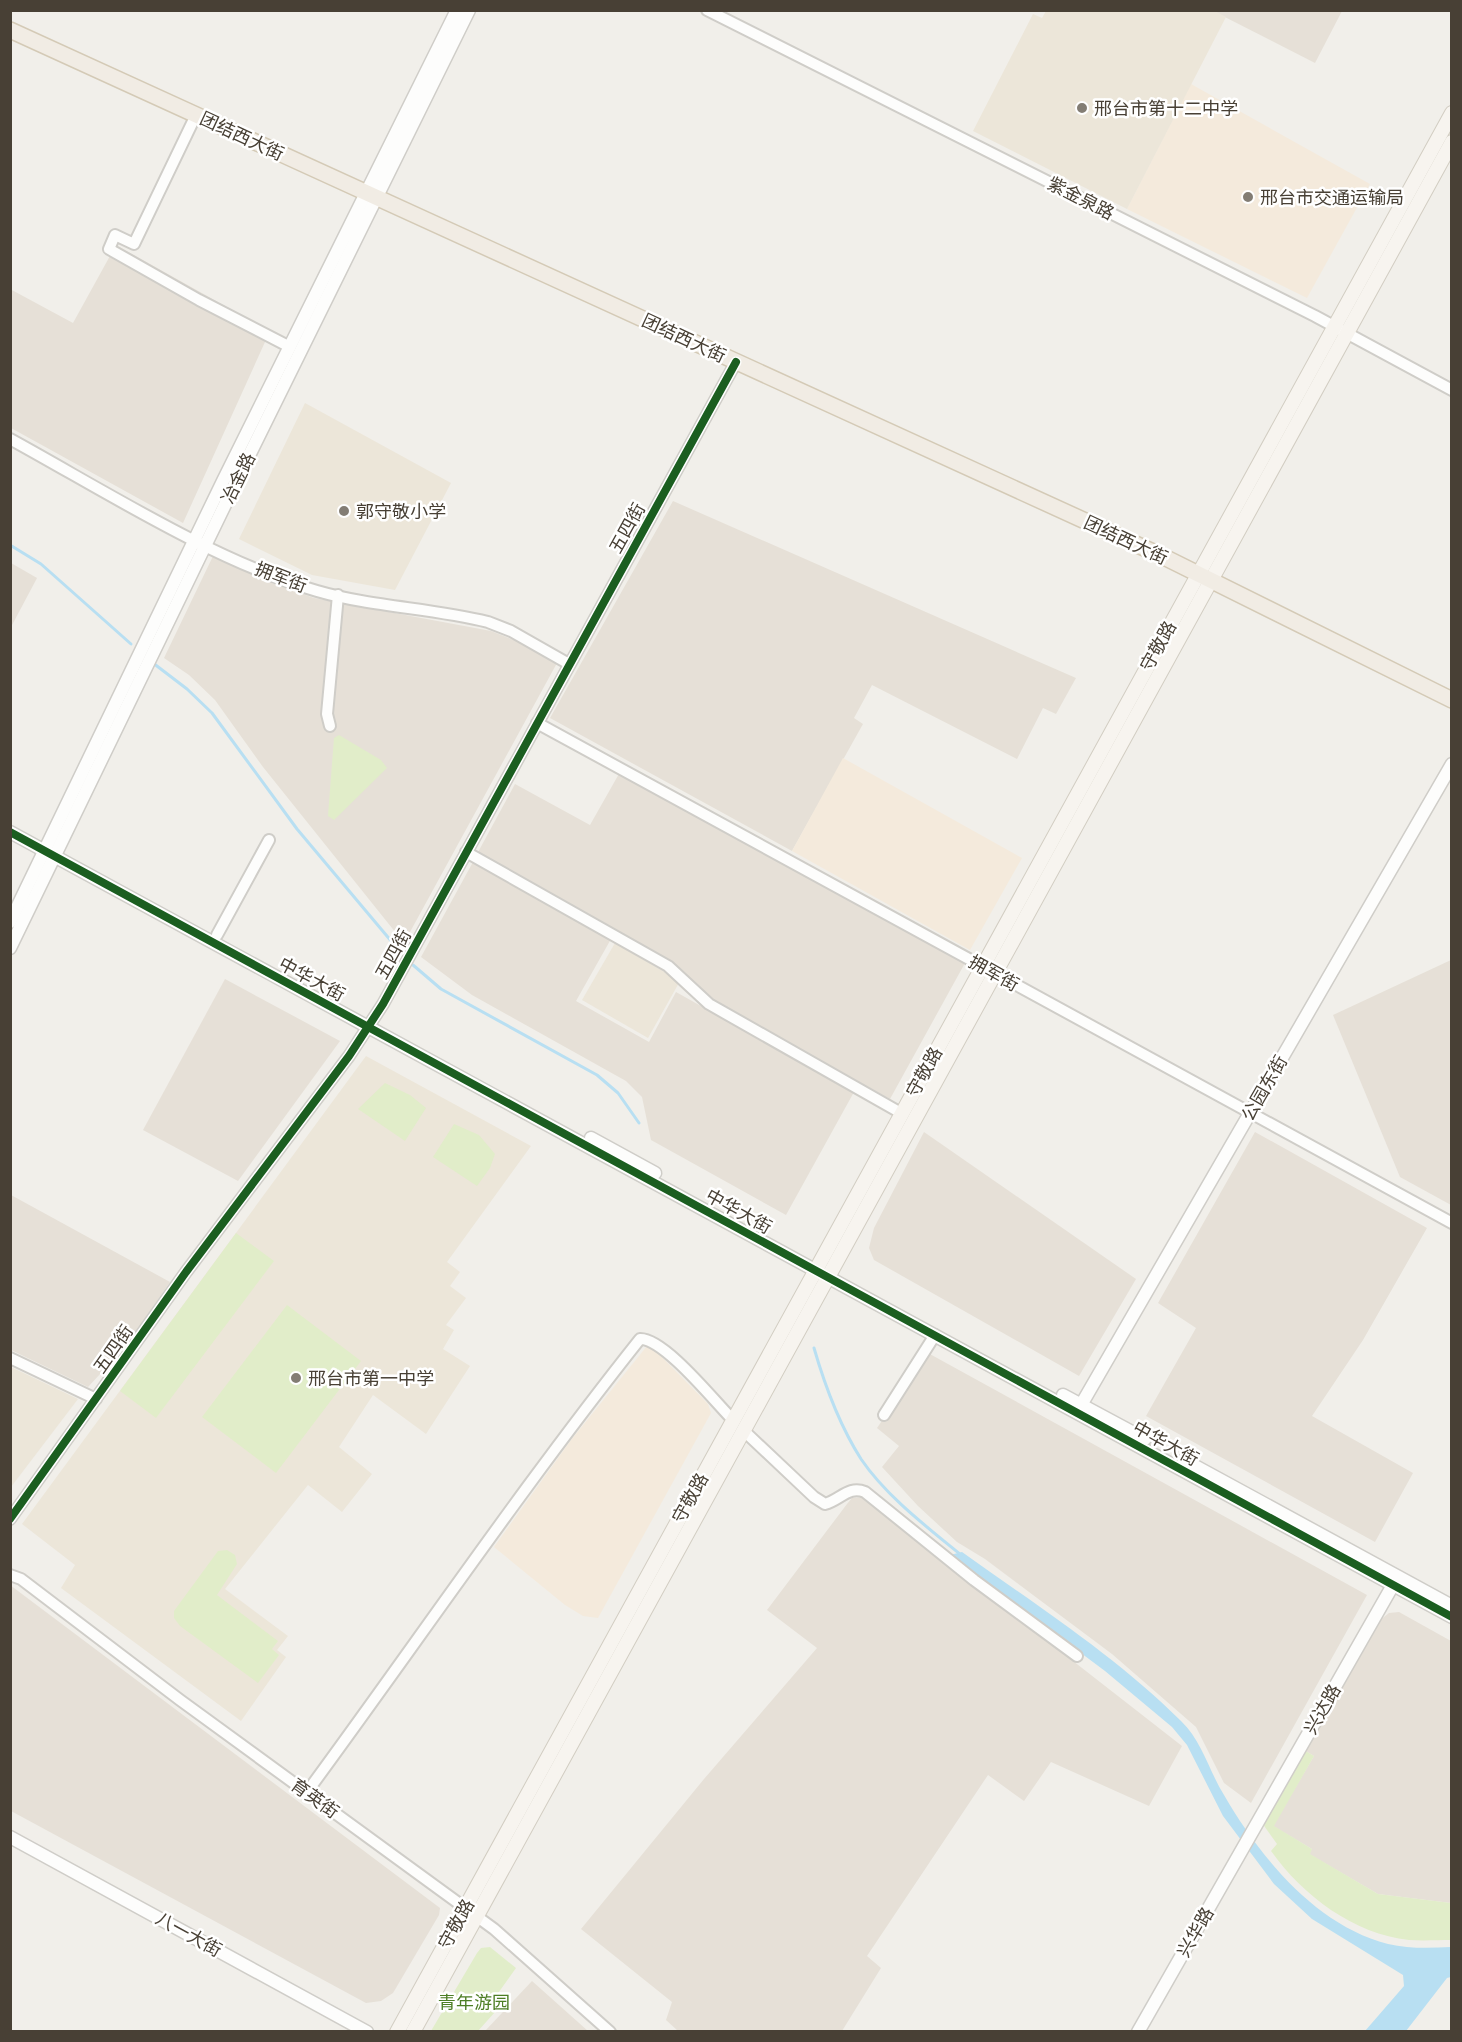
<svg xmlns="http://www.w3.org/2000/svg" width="1462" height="2042" font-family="'Public Sans','Noto Sans SC',sans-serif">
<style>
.residential{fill:#e6e0d7}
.commercial{fill:#f4eadc}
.education{fill:#ece6d9}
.green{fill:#e1edc9}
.water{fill:#b8dff2}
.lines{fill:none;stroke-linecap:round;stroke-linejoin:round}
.stream{stroke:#b8dff2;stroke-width:3}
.minor-casing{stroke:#cfcdc8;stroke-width:14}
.tertiary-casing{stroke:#cfcdc8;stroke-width:15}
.secondary-casing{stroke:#d2cdc2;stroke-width:16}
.primary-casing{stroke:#d4cab6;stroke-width:18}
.minor{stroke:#fdfdfc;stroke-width:10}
.tertiary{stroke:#fdfdfc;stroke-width:12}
.secondary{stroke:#f7f4ef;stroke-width:14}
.primary{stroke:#f1ece4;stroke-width:15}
.cycleway-casing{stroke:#fff;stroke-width:11}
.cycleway{stroke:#1b5e20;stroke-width:8}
.poi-dot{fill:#837d74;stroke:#fff;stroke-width:2}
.labels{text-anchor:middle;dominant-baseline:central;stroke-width:5;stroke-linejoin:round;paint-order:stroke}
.poi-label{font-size:18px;fill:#484035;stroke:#fff;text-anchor:start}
.street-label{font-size:18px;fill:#484035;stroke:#fff}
.park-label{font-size:18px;fill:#4d7e25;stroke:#fff}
</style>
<rect width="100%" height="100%" fill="#f1efea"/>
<g class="residential">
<path d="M 1213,11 L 1342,11 L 1315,63 Z"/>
<path d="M 116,245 L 270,331 L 183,523 L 11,428 L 10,289 L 73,323 Z"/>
<path d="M 673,501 L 1076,678 L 1056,714 L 1043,708 L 1017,759 L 872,685 L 854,718 L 863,724 L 792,851 L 550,718 Z"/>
<path d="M 214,554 L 266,581 L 314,598 L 491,631 L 516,641 L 557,663 L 404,943 L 263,767 L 215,700 L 189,675 L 164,658 Z"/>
<path d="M 11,563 L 37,578 L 11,627 Z"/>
<path d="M 620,772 L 965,963 L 890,1099 L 721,1006 L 694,985 L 675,964 L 650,949 L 477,854 L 515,784 L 590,825 Z"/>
<path d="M 473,862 L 611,939 L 576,1001 L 649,1042 L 676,992 L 854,1092 L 786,1215 L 651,1140 L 642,1097 L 626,1081 L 472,995 L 421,957 Z"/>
<path d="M 1451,960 L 1451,1205 L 1400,1177 L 1333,1015 Z"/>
<path d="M 225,979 L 340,1041 L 238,1181 L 143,1130 Z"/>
<path d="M 924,1132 L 1136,1279 L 1079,1376 L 874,1260 L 869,1248 L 874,1228 Z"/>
<path d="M 1255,1132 L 1427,1228 L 1363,1340 L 1312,1416 L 1413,1473 L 1375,1542 L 1146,1416 L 1196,1328 L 1158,1303 Z"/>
<path d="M 11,1195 L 170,1282 L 126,1346 L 88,1387 L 11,1350 Z"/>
<path d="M 928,1353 L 1367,1595 L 1251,1803 L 1224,1783 L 1196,1727 L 1112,1654 L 985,1559 L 957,1542 L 918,1506 L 882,1467 L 899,1446 L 877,1428 Z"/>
<path d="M 863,1497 L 1182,1746 L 1149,1806 L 1051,1762 L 1024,1801 L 988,1775 L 867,1956 L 881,1968 L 842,2031 L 678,2031 L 666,2020 L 672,2002 L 581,1929 L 704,1779 L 817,1648 L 767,1610 L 847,1504 L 852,1498 Z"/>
<path d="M 10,1585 L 440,1908 L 439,1915 L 393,1993 L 381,2001 L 366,2003 L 11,1811 Z"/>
<path d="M 1399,1612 L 1451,1641 L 1451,1903 L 1378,1894 L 1309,1854 L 1312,1849 L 1273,1826 L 1314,1756 L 1304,1750 L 1379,1621 L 1389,1613 Z"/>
<path d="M 532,1981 L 588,2031 L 485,2031 Z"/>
</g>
<g class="commercial">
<path d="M 1191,84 L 1370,184 L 1307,298 L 1127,209 Z"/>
<path d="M 843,758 L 1022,858 L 970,950 L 792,851 Z"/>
<path d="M 647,1346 L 654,1349 L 708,1404 L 711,1413 L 598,1618 L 583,1616 L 565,1605 L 494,1547 L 571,1440 Z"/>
</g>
<g class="education">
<path d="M 1046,11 L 1213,10 L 1226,17 L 1127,209 L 973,131 L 1033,14 L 1042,18 Z"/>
<path d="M 305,403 L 451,483 L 395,590 L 312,575 L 239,539 Z"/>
<path d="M 615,943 L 680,981 L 648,1038 L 582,1000 Z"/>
<path d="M 366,1056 L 531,1146 L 447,1262 L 460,1272 L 450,1286 L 466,1298 L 446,1325 L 454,1330 L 443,1349 L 470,1366 L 426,1434 L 373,1395 L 339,1447 L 372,1474 L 342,1512 L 308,1485 L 225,1589 L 288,1636 L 277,1650 L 286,1657 L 241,1721 L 61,1588 L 75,1565 L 22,1524 Z"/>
<path d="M 11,1367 L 78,1399 L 11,1487 Z"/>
</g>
<g class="green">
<path d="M 339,735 L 381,760 L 387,768 L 334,820 L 328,816 L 334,738 Z"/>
<path d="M 385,1083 L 410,1095 L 426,1108 L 405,1141 L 358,1109 Z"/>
<path d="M 454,1124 L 479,1135 L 495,1154 L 490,1168 L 477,1186 L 433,1157 Z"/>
<path d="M 236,1233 L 274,1261 L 156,1418 L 120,1391 Z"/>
<path d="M 287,1305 L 361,1361 L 276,1473 L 202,1417 Z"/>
<path d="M 227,1550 L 235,1555 L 237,1564 L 217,1595 L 278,1641 L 272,1649 L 279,1655 L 258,1683 L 180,1626 L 174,1618 L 174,1611 L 218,1551 Z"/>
<path d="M 1304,1750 L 1314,1756 L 1274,1826 L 1312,1849 L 1310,1854 L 1378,1894 L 1451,1903 L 1451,1940 C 1438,1940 1423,1941 1409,1940 C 1354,1934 1303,1896 1271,1851 L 1277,1844 L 1262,1823 Z"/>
<path d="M 490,1947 L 516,1968 L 496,1996 L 504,2002 L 478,2031 L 431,2031 L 477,1953 L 481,1948 Z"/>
</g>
<path class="water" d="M 962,1552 C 1036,1605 1117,1657 1181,1721 C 1202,1741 1209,1771 1224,1795 C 1260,1857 1315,1925 1388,1944 C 1409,1949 1431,1948 1451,1947 L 1451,1977 L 1447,1978 L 1406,2031 L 1365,2031 L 1404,1986 L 1403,1975 L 1312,1919 L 1274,1884 L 1223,1816 L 1187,1745 L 1172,1727 L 1105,1671 L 950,1555 Z"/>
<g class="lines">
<g class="stream">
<path d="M 10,545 L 41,564 L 131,644"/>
<path d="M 153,663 L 187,689 L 212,713 L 297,829 L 397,948"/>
<path d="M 413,965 L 441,989 L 597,1075 L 618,1093 L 639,1123"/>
<path d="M 814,1348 C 825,1386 840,1426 861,1459 C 886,1496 927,1527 961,1555"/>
</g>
<defs>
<g id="minor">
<path d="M 707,10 L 1315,316 L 1452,390"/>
<path d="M 196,115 L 134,244 L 115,235 L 109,249 L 199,300 L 290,347"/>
<path d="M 10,439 C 105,491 214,561 317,591 C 372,607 432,608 488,622 L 511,631 L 569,664"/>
<path d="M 537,723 L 1452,1223"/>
<path d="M 330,726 L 327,714 L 338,595"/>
<path d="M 466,852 L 668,966 L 709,1004 L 901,1113"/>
<path d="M 217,935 L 269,840"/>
<path d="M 10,1358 L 96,1399"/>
<path d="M 884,1415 L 935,1335"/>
<path d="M 743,1430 L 814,1497 L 825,1504 C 840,1500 849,1485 865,1492 L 974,1580 L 1077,1656"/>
<path d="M 10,1519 L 186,1272 L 349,1056 L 383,1004 L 736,362"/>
<path d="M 10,1575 L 21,1579 L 180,1700 L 494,1929 L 610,2032"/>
<path d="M 307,1792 C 418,1641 523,1486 640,1339 C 664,1338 715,1402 733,1420"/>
</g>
<g id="tertiary">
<path d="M 10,832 L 1452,1617"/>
<path d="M 10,922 L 223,481 L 457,10"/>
<path d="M 10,948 L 234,486 L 469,10"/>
<path d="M 591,1138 L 655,1173"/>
<path d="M 1063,1395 L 1145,1439"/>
<path d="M 1077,1412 L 1452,764"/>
<path d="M 1184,1460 L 1452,1606"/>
<path d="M 10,1837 L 367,2032"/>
<path d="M 1138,2032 L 1393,1585"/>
</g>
<g id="secondary">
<path d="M 397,2032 L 1452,113"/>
<path d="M 413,2032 L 1452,142"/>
</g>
<path id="primary" d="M 10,30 L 1164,557 L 1452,700"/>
</defs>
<use href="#minor" class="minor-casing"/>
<use href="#tertiary" class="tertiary-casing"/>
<use href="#secondary" class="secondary-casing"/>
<use href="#primary" class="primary-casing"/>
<use href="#minor" class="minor"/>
<use href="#tertiary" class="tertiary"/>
<use href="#secondary" class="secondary"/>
<use href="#primary" class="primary"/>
<defs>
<g id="cycleway">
<path d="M 10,832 L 1452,1617"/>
<path d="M 10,1519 L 186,1272 L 349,1056 L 383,1004 L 736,362"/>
</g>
</defs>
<use href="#cycleway" class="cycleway-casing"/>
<use href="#cycleway" class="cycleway"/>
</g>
<g class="poi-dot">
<circle cx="1082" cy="108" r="6"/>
<circle cx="1248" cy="197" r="6"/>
<circle cx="344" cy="511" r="6"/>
<circle cx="296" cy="1378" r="6"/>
</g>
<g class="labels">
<g class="poi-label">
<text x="1094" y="108">邢台市第十二中学</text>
<text x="1260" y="197">邢台市交通运输局</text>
<text x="356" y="511">郭守敬小学</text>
<text x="308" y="1378">邢台市第一中学</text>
</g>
<g class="street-label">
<text transform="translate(242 136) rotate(25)">团结西大街</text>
<text transform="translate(1081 198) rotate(27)">紫金泉路</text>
<text transform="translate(684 338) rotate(25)">团结西大街</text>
<text transform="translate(238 478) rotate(-64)">冶金路</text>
<text transform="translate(627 528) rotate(-61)">五四街</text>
<text transform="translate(1126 540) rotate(25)">团结西大街</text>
<text transform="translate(281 577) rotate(21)">拥军街</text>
<text transform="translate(1158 646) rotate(-61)">守敬路</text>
<text transform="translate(393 954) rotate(-61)">五四街</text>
<text transform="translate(994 973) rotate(29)">拥军街</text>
<text transform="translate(312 979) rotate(28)">中华大街</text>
<text transform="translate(924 1072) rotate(-61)">守敬路</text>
<text transform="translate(1264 1088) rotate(-60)">公园东街</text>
<text transform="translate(739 1211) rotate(29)">中华大街</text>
<text transform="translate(113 1349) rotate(-55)">五四街</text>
<text transform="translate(1166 1443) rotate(29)">中华大街</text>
<text transform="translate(690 1498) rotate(-61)">守敬路</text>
<text transform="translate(1322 1709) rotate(-60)">兴达路</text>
<text transform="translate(315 1798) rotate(36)">育英街</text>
<text transform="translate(456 1924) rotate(-61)">守敬路</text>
<text transform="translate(1195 1932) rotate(-60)">兴华路</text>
<text transform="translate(189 1934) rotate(29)">八一大街</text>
</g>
<g class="park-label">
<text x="474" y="2002">青年游园</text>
</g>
</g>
<rect width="1462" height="2042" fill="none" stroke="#484035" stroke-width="24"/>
</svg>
